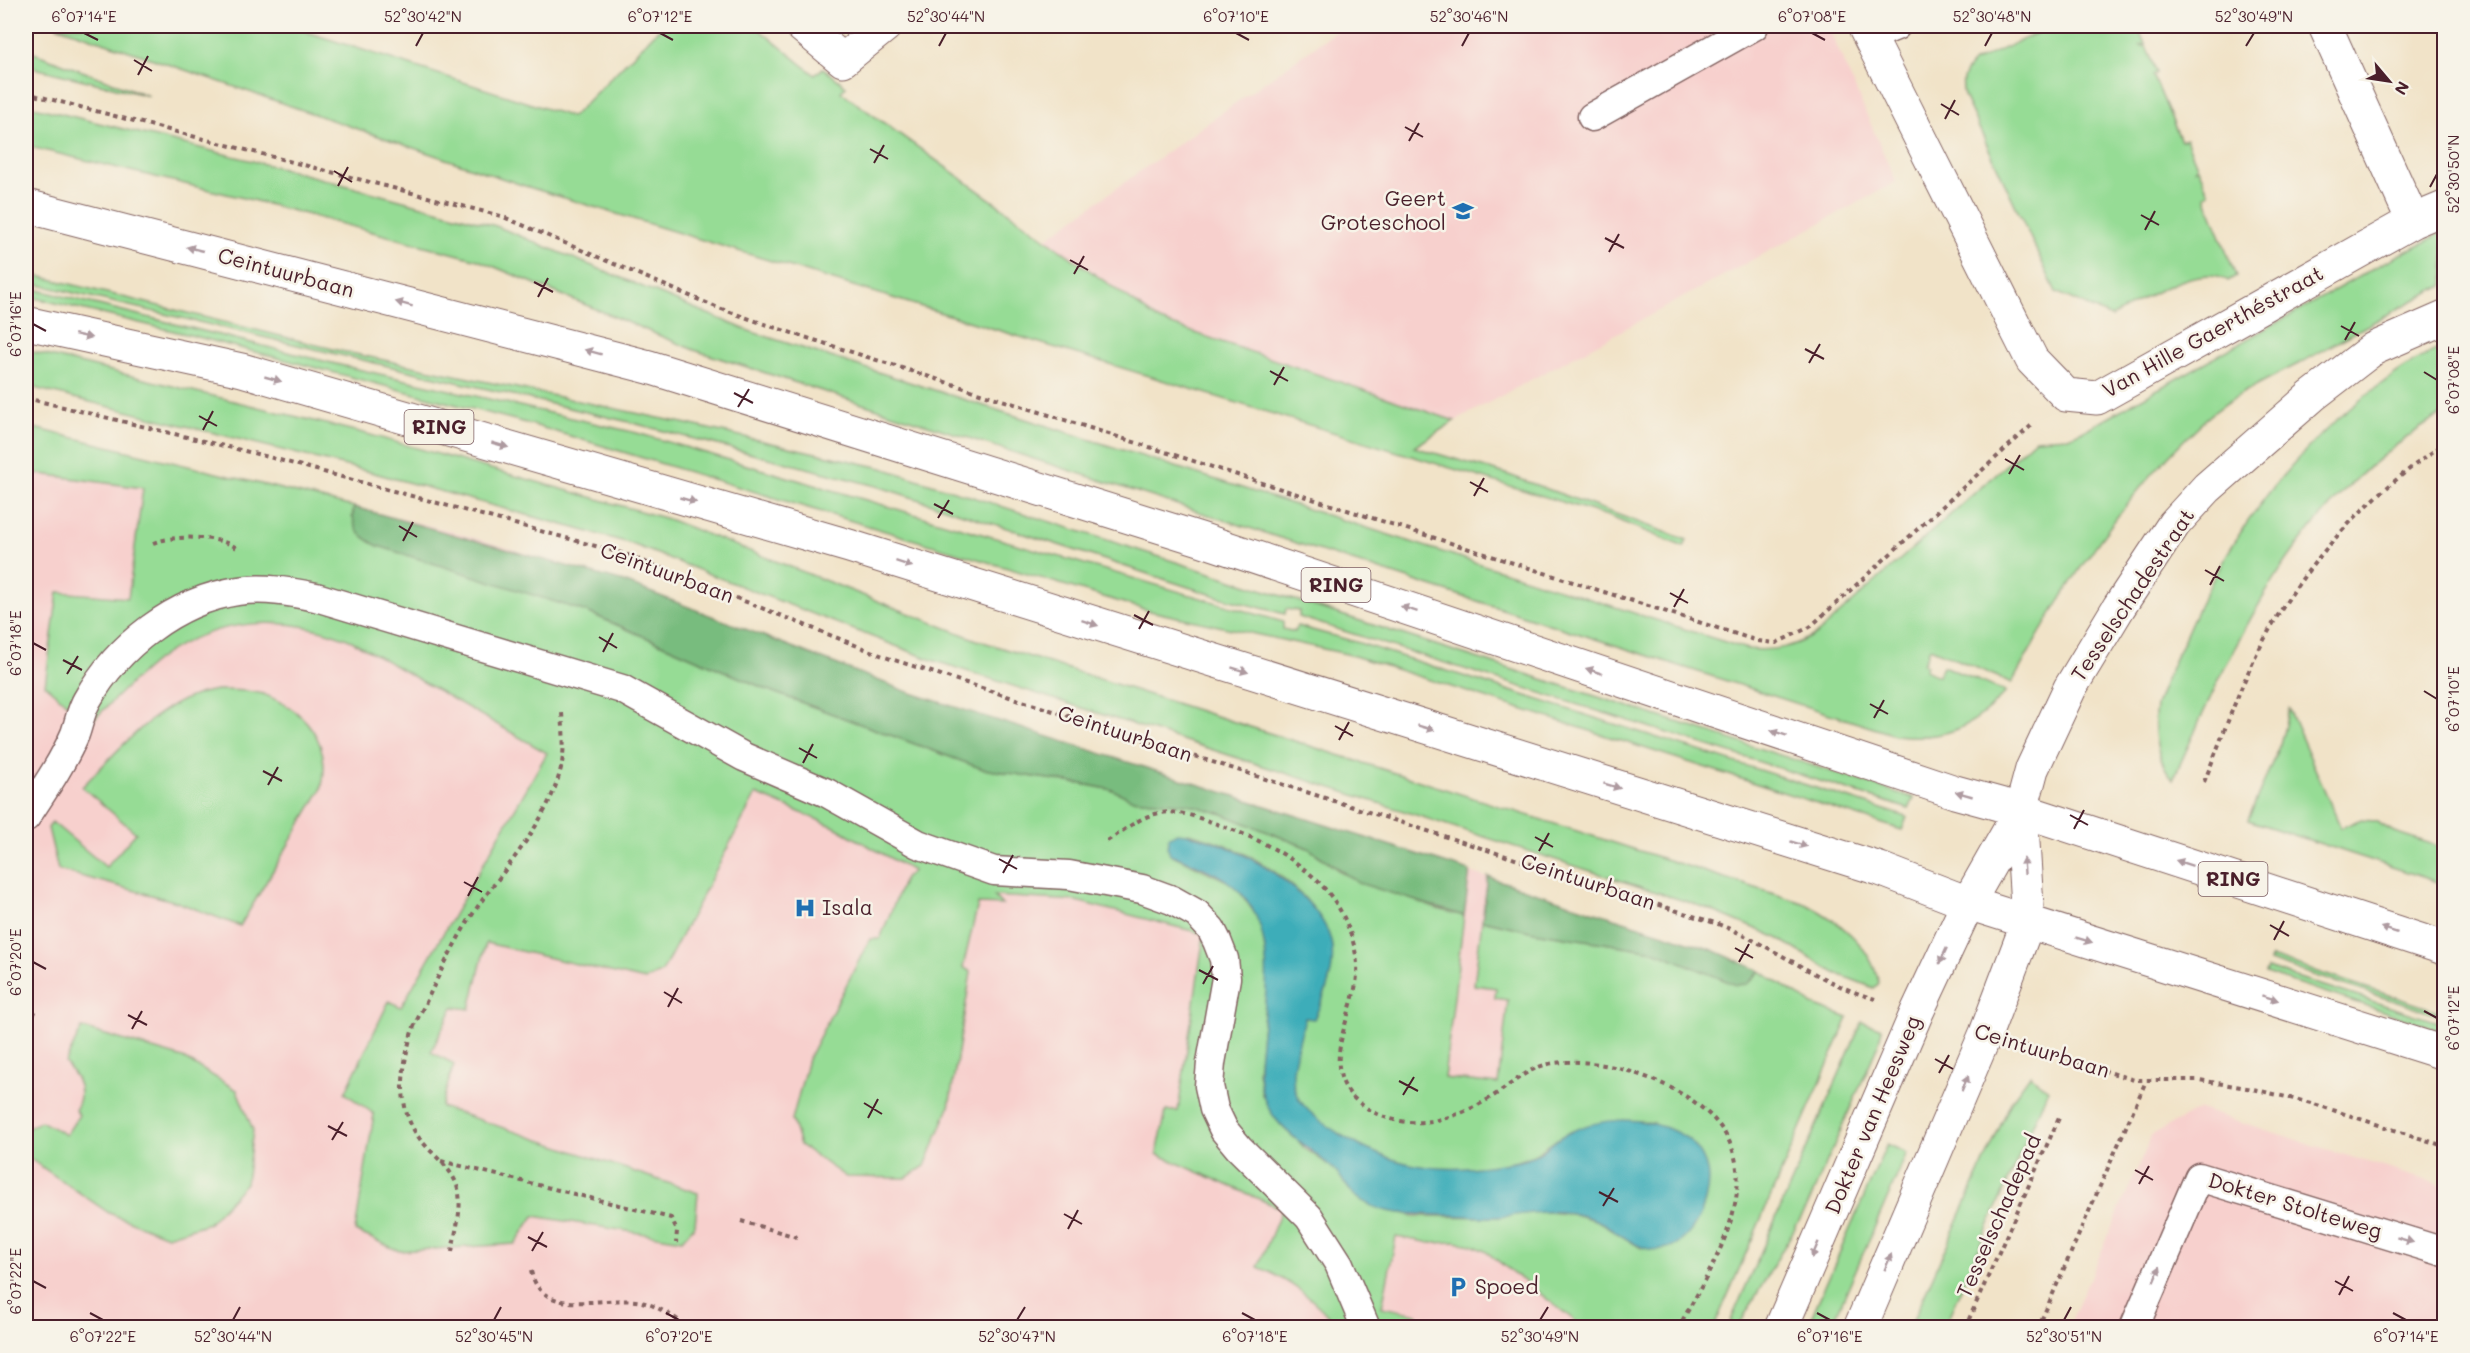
<svg xmlns="http://www.w3.org/2000/svg" width="2470" height="1353" font-family="Mali,sans-serif">
	<style>
		.built { fill: #f7d0cd }
		.green { fill: #96dc95; stroke: #707e60; stroke-width: 1.5; fill-rule: evenodd }
		.forest { fill: #78bc7e; stroke: #616e54; stroke-width: 1.5 }
		.water { fill: #3dadb9; stroke: #446672; stroke-width: 1.5 }
		.lines { fill: none; stroke-linecap: round; stroke-linejoin: round }
		.lane-casing { stroke: #846462; stroke-width: 31 }
		.street-casing { stroke: #846462; stroke-width: 35 }
		.secondary-casing { stroke: #846462; stroke-width: 35 }
		.primary-casing { stroke: #846462; stroke-width: 35 }
		.path { stroke: #846462; stroke-width: 4; stroke-dasharray: 4.5 4.5; stroke-linecap: butt }
		.lane { stroke: #fff; stroke-width: 28 }
		.street { stroke: #fff; stroke-width: 33 }
		.secondary { stroke: #fff; stroke-width: 33 }
		.primary { stroke: #fff; stroke-width: 33 }
		.oneway { fill: #ae9aa0 }
		.ticks { fill: none; stroke: #4a1f2b; stroke-width: 2 }
		.labels { text-anchor: middle; stroke-width: 5; stroke-linejoin: round; paint-order: stroke }
		.shield { fill: #f7f3e8; stroke: #7e5f64; stroke-width: 1.5 }
		.shield-label { font-size: 20px; font-weight: bold; fill: #4a1f2b }
		.poi-label { font-size: 21px; fill: #4a1f2b; stroke: #f7f3e8; text-anchor: start }
		.street-label { font-size: 21px; fill: #4a1f2b; stroke: #f7f3e8 }
		.neatline { fill: none; stroke: #4a1f2b; stroke-width: 2 }
		.ticks-label { font-size: 15px; text-anchor: middle; fill: #4a1f2b }
	</style>
	<rect width="100%" height="100%" fill="#f7f3e8"/>
	<filter id="ink" filterUnits="userSpaceOnUse"><feTurbulence type="fractalNoise" baseFrequency=".0167" numOctaves="2"/><feDisplacementMap in="SourceGraphic" scale="12" xChannelSelector="R" yChannelSelector="G"/><feConvolveMatrix kernelMatrix="1 2 1 2 8 2 1 2 1" color-interpolation-filters="sRGB"/></filter>
	<filter id="wash" filterUnits="userSpaceOnUse"><feTurbulence type="fractalNoise" baseFrequency=".008" numOctaves="4" result="noise"/><feDisplacementMap in="SourceGraphic" scale="24" xChannelSelector="R" yChannelSelector="G"/><feGaussianBlur stdDeviation="1.35" result="paint"/><feColorMatrix in="noise" values="0 0 0 0 0 0 0 0 0 0 0 0 0 0 0 0 0 1.4 0 .05"/><feComposite in="paint" operator="in"/></filter>
	<g filter="url(#wash)">
		<rect width="100%" height="100%" fill="#f1e3c8"/>
		<path class="built" d="M1343 26H1828L1896 182 1455 421 1160 321 1044 240Z
			M26 426 443 529 624 582 908 692 1713 950 1760 971 1813 1005 1848 1018 1714 1327 26 1328Z
			M2199 1109 2444 1186V1327L2068 1328 2152 1135Z"/>
		<path class="green" d="M56 26H288L572 117 662 26H755L815 75 823 68 846 86 841 92 1160 321 1455 421 1414 447 1506 474 1687 540 1684 547 1608 516 525 186Z
			M2052 26H2137L2145 44 2140 46H2146L2157 73 2153 75 2181 141 2186 139 2197 166 2194 170 2198 168 2209 193 2205 196 2236 276 2228 281C2202 259 2137 303 2111 317L2056 292 1964 96C1961 81 1962 74 1974 62Z
			M26 50 149 96 26 66Z
			M26 105 289 170 496 226 749 331 1747 649C1774 652 1795 647 1818 633L2035 439 2068 437 2085 430 2383 263 2444 232V285C2397 308 2350 335 2304 361 2271 378 2234 394 2206 419 2125 493 2063 588 2012 683L1930 648 1923 664 1927 665 1925 670 1938 676 1943 666 2006 692C1973 728 1945 741 1895 735L694 350 478 260 256 201 26 146Z
			M26 273 341 351 678 422 882 468 1914 798 1909 809 1299 617V611L1286 609 1285 614 1219 597 880 487 629 422 26 282Z
			M26 287 340 365 637 433 1283 622V629L1295 632 1297 626 1356 642 1907 817 1902 830 1351 655 1150 611 530 424 194 336 26 296Z
			M2444 347V413C2296 501 2240 630 2173 780 2156 758 2152 734 2156 706 2163 683 2174 661 2184 639 2226 542 2281 463 2364 397 2389 378 2414 358 2444 347Z
			M26 350 367 434 668 519 977 640 1806 904C1839 921 1870 944 1879 983L1874 988 1835 973 1775 937 1703 907 932 660 629 543 374 473 26 386Z
			M26 426 354 507 352 517 587 612 773 692 983 769 1087 785 1113 790 1132 799 1188 804 1220 813 1308 848 1342 873 1437 909 1464 916 1444 1078 1498 1084 1508 1000 1495 998 1496 988 1474 985 1482 920 1534 932 1654 951 1747 984 1760 971 1813 1005 1848 1018 1714 1327H1583L1485 1251 1472 1245 1455 1242 1432 1243 1396 1237 1382 1307 1417 1314V1320L1383 1327H1337C1318 1301 1288 1279 1258 1267L1282 1209 1157 1154 1166 1111H1178L1204 934 1076 901 994 896 1002 905 978 904 963 967 971 972 949 1107 925 1166 906 1178 846 1177 800 1145 792 1120 808 1059 870 939H880L904 879 913 871 835 827 756 794 662 972 645 980 486 943 470 1009 453 1007 431 1052 454 1064 441 1107 698 1193 695 1225 682 1240 534 1216 515 1244 399 1251 355 1231 374 1114 345 1093 389 1001 401 1007 547 753 352 641C287 614 216 616 157 660 133 679 112 702 90 723L45 685 58 592 128 598 143 488 26 472ZM1188 833C1244 846 1317 887 1332 947 1320 980 1289 1050 1292 1082 1296 1123 1382 1162 1419 1168 1450 1173 1488 1168 1518 1161 1535 1157 1544 1148 1557 1139 1585 1121 1623 1118 1654 1123L1641 1248 1598 1221 1577 1215 1538 1211 1499 1217 1413 1216 1378 1207 1355 1195 1333 1168 1304 1148 1262 1095 1258 1072 1268 973 1262 930 1256 915 1239 891 1229 882 1170 854Z
			M217 690C231 690 245 690 259 693 266 694 274 699 280 702 315 720 331 752 321 790L240 926 177 902 58 870 48 828 52 822 106 867 136 833 82 787C121 748 159 698 217 690Z
			M2289 709 2341 828 2359 820 2375 821 2394 832 2444 848V884L2248 820 2280 744Z
			M2271 957 2444 1013V1017L2269 961Z
			M2267 968 2444 1024V1031L2265 973Z
			M1862 1022 1882 1029 1878 1045 1807 1207 1738 1327H1728Z
			M82 1028 183 1058 237 1090 253 1130 246 1183 209 1223 167 1236 109 1213 26 1156V1129L41 1121 66 1135 79 1115 75 1110C86 1093 78 1077 65 1063Z
			M2030 1075 2048 1090 1944 1327H1910L2012 1100Z
			M1887 1144 1907 1153 1831 1327H1807Z"/>
		<path class="forest" d="M354 507 624 582 908 692 1470 871 1464 916 1359 883 1308 848 1220 813 1188 804 1131 799 1113 790 1088 785 983 769 773 692 587 612 378 546C360 537 350 528 354 507Z
			M1488 877 1713 950 1760 971 1747 984 1736 985 1654 951 1534 932 1482 920Z"/>
		<path class="water" d="M1177 833C1226 835 1327 894 1332 948 1335 974 1324 997 1314 1019L1305 1018C1289 1083 1279 1095 1341 1135 1391 1166 1437 1174 1495 1165 1508 1163 1524 1162 1536 1155 1546 1150 1554 1140 1564 1135 1600 1116 1642 1115 1678 1133 1695 1141 1707 1159 1708 1178 1708 1205 1693 1244 1663 1249 1639 1254 1620 1232 1600 1222 1589 1217 1573 1213 1560 1212 1538 1210 1518 1216 1497 1217 1478 1218 1460 1215 1441 1215 1412 1214 1378 1216 1354 1195 1346 1187 1341 1175 1332 1168 1306 1144 1272 1129 1262 1092 1256 1069 1261 1046 1263 1023 1269 974 1273 913 1227 881 1210 869 1189 862 1170 854L1167 847 1169 837Z"/>
	</g>
	<g filter="url(#ink)">
		<g class="lines">
			<defs>
				<path id="lane" d="M1869 37 1896 26
					M1592 117 1754 26
					M26 817C43 791 62 764 75 734 79 723 81 710 87 700 117 646 176 600 238 591 265 587 290 592 316 597L622 689 744 757 827 793 918 844 994 871 1069 875 1142 889 1172 900 1197 914 1211 929 1217 941 1224 959 1226 978 1211 1063 1209 1086 1214 1109 1224 1130 1239 1148 1309 1217 1339 1264 1366 1328
					M2134 1328 2199 1177 2444 1252"/>
				<path id="street" d="M802 26 843 60 885 26
					M1864 26 2032 360 2066 395 2097 398 2413 221 2444 208
					M2325 26 2413 221
					M2021 810 2032 769 2070 688 2119 607 2174 524 2207 488 2312 396 2373 349 2444 318"/>
				<path id="secondary" d="M1781 1328 1917 1012 1968 903 2021 810
					M1860 1328 1986 1033 2028 922 2021 810"/>
				<path id="primary" d="M26 206 649 367 1200 539 1955 792 2021 810 2444 948
					M26 323 242 370 849 546 1880 869 1968 903 2444 1053"/>
			</defs>
			<use href="#lane" class="lane-casing"/>
			<use href="#street" class="street-casing"/>
			<use href="#secondary" class="secondary-casing"/>
			<use href="#primary" class="primary-casing"/>
			<path class="path" d="M26 93 501 216 716 307 770 326 1758 641 1776 643 1810 627 2034 423
				M26 398 261 455 625 554 888 658 1718 924C1774 946 1817 982 1875 999
				M153 543C173 535 221 535 238 549
				M2204 782C2221 741 2235 699 2254 660 2295 572 2365 497 2444 444
				M1107 841C1124 831 1140 816 1160 813 1178 810 1197 817 1214 823 1267 841 1327 871 1348 927 1354 942 1358 959 1357 975 1354 1016 1318 1066 1356 1100 1401 1139 1459 1121 1502 1090 1519 1078 1534 1065 1555 1063 1592 1058 1633 1070 1667 1086 1788 1145 1727 1242 1678 1328
				M29 1023 37 1008
				M2026 1046 2134 1080H2199L2253 1089 2311 1103 2444 1146
				M441 1161 671 1218 677 1231 676 1243
				M741 1221 797 1237
				M452 1252C455 1231 464 1206 457 1185 451 1169 437 1158 426 1146 397 1116 400 1077 410 1039 413 1025 422 1011 428 998 445 962 462 927 486 895 515 857 553 811 562 763 565 746 563 729 562 713
				M531 1271C542 1321 604 1294 641 1302 657 1305 676 1319 691 1328
				M1965 1328 2059 1118
				M2038 1328 2146 1081"/>
			<use href="#lane" class="lane"/>
			<use href="#street" class="street"/>
			<use href="#secondary" class="secondary"/>
			<use href="#primary" class="primary"/>
		</g>
		<defs><path id="oneway-solid" d="M-6-.8H1V-3.2L6.5 0L1 3.2V.8H-6Z" transform="scale(1.5)"/></defs>
		<g class="oneway">
			<use href="#oneway-solid" transform="translate(195 249) rotate(-166)"/>
			<use href="#oneway-solid" transform="translate(404 304) rotate(-165)"/>
			<use href="#oneway-solid" transform="translate(83 336) rotate(12)"/>
			<use href="#oneway-solid" transform="translate(593 352) rotate(-165)"/>
			<use href="#oneway-solid" transform="translate(273 379) rotate(16)"/>
			<use href="#oneway-solid" transform="translate(500 445) rotate(16)"/>
			<use href="#oneway-solid" transform="translate(688 500) rotate(16)"/>
			<use href="#oneway-solid" transform="translate(904 564) rotate(18)"/>
			<use href="#oneway-solid" transform="translate(1409 609) rotate(-162)"/>
			<use href="#oneway-solid" transform="translate(1090 623) rotate(18)"/>
			<use href="#oneway-solid" transform="translate(1240 670) rotate(17)"/>
			<use href="#oneway-solid" transform="translate(1594 671) rotate(-162)"/>
			<use href="#oneway-solid" transform="translate(1426 728) rotate(17)"/>
			<use href="#oneway-solid" transform="translate(1779 733) rotate(-162)"/>
			<use href="#oneway-solid" transform="translate(1612 786) rotate(17)"/>
			<use href="#oneway-solid" transform="translate(1964 794) rotate(-164)"/>
			<use href="#oneway-solid" transform="translate(1799 844) rotate(17)"/>
			<use href="#oneway-solid" transform="translate(2184 863) rotate(-162)"/>
			<use href="#oneway-solid" transform="translate(2024 866) rotate(-94)"/>
			<use href="#oneway-solid" transform="translate(2389 930) rotate(-162)"/>
			<use href="#oneway-solid" transform="translate(2084 940) rotate(17)"/>
			<use href="#oneway-solid" transform="translate(1943 956) rotate(115)"/>
			<use href="#oneway-solid" transform="translate(2270 998) rotate(17)"/>
			<use href="#oneway-solid" transform="translate(1965 1083) rotate(-67)"/>
			<use href="#oneway-solid" transform="translate(2405 1240) rotate(17)"/>
			<use href="#oneway-solid" transform="translate(1815 1250) rotate(113)"/>
			<use href="#oneway-solid" transform="translate(1888 1262) rotate(-67)"/>
			<use href="#oneway-solid" transform="translate(2157 1274) rotate(-67)"/>
		</g>
	</g>
	<path class="ticks" d="M84 33 98 40M660 33 673 40M1236 33 1249 40M1812 33 1825 40M416 46 423 33M939 46 946 33M1462 46 1469 33M1985 46 1992 33M2246 46 2254 33M134 60 152 71M138 75 148 56M1941 104 1959 115M1945 119 1955 100M1405 127 1423 137M1409 141 1419 123M870 149 888 159M874 163 884 145M334 171 352 182M338 186 348 167M2430 187 2437 174M2141 215 2159 225M2145 230 2155 211M1605 238 1624 248M1609 252 1619 234M1070 260 1088 270M1074 274 1084 256M534 282 553 292M538 297 548 278M33 324 46 331M2341 326 2359 336M2345 340 2355 322M1805 349 1824 359M1809 363 1820 344M1270 371 1288 381M2424 372 2437 380M1274 385 1284 367M734 393 753 403M738 407 749 389M199 416 217 426M203 430 213 411M2005 459 2024 470M2009 474 2020 455M1470 482 1488 492M1474 496 1484 478M934 504 953 514M938 518 949 500M399 526 417 537M403 541 413 522M2205 570 2224 581M2210 585 2220 566M1670 593 1688 603M1674 607 1684 589M1134 615 1153 625M1139 629 1149 611M599 637 617 648M33 643 46 650M603 652 613 633M63 660 82 670M67 674 78 656M2424 691 2437 699M1870 704 1888 714M1874 718 1884 700M1335 726 1353 736M1339 740 1349 722M799 748 817 758M803 763 813 744M263 771 282 781M268 785 278 767M2070 815 2088 825M2074 829 2084 810M1535 837 1553 847M1539 851 1549 833M999 859 1017 869M1003 873 1013 855M464 882 482 892M468 896 478 877M2270 925 2289 936M2274 940 2284 921M1735 948 1753 958M33 962 46 969M1739 962 1749 944M1199 970 1218 980M1203 984 1213 966M664 992 682 1003M668 1007 678 988M2424 1011 2437 1018M128 1015 147 1025M132 1029 142 1011M1935 1059 1953 1069M1939 1073 1949 1055M1399 1081 1418 1091M1403 1095 1414 1077M864 1103 882 1114M868 1118 878 1099M328 1126 347 1136M332 1140 343 1122M2135 1170 2153 1180M2139 1184 2149 1166M1599 1192 1618 1202M1603 1206 1614 1188M1064 1214 1082 1224M1068 1229 1078 1210M528 1237 547 1247M532 1251 543 1232M33 1281 46 1288M2335 1281 2353 1291M2339 1295 2349 1276M90 1313 103 1320M666 1313 679 1320M1242 1313 1255 1320M1817 1313 1830 1320M2393 1313 2406 1320M233 1320 240 1307M494 1320 501 1307M1017 1320 1025 1307M1540 1320 1548 1307M2064 1320 2071 1307"/>
	<defs>
		<symbol id="school-bare" viewBox="-9 -9 18 18"><path d="M0-5L7-2L0 1L-7-2ZM-4 1L0 2.5L4 1V4Q0 6-4 4Z" fill="#1f6fb2" stroke="#f7f3e8" stroke-width="2.5" paint-order="stroke"/></symbol>
		<symbol id="hospital-bare" viewBox="-9 -9 18 18"><path d="M-5-5h3v3.5h4V-5h3V5h-3V1.5h-4V5h-3Z" fill="#1f6fb2" stroke="#f7f3e8" stroke-width="2.5" paint-order="stroke"/></symbol>
		<symbol id="parking-bare" viewBox="-9 -9 18 18"><path d="M-3.5-5.5H1a3.5 3.5 0 0 1 0 7H-1V5.5H-3.5ZM-1-3.4V-.6H.8a1.4 1.4 0 0 0 0-2.8Z" fill="#1f6fb2" stroke="#f7f3e8" stroke-width="2.5" paint-order="stroke"/></symbol>
	</defs>
	<g fill-rule="evenodd">
		<use href="#school-bare" x="1448" y="196" width="30" height="30"/>
		<use href="#hospital-bare" x="790" y="893" width="30" height="30"/>
		<use href="#parking-bare" x="1443" y="1272" width="30" height="30"/>
	</g>
	<g class="labels">
		<g class="shield">
			<rect x="404.5" y="410" width="69" height="34" rx="4.5"/>
			<rect x="1301.5" y="568" width="69" height="34" rx="4.5"/>
			<rect x="2198.5" y="862" width="69" height="34" rx="4.5"/>
		</g>
		<g class="shield-label">
			<text x="439" y="434">RING</text>
			<text x="1336" y="592">RING</text>
			<text x="2233" y="886">RING</text>
		</g>
		<g class="poi-label">
			<text x="1446" y="206" text-anchor="end">Geert<tspan x="1446" dy="24">Groteschool</tspan></text>
			<text x="822" y="915">Isala</text>
			<text x="1475" y="1294">Spoed</text>
		</g>
		<g class="street-label">
			<text transform="translate(286 273) rotate(15)" y="7">Ceintuurbaan</text>
			<text transform="translate(2213 332) rotate(-29)" y="7">Van Hille Gaerthéstraat</text>
			<text transform="translate(667 573) rotate(20)" y="7">Ceintuurbaan</text>
			<text transform="translate(2133 595) rotate(-56)" y="7">Tesselschadestraat</text>
			<text transform="translate(1125 734) rotate(18)" y="7">Ceintuurbaan</text>
			<text transform="translate(1588 882) rotate(18)" y="7">Ceintuurbaan</text>
			<text transform="translate(2042 1051) rotate(17)" y="7">Ceintuurbaan</text>
			<text transform="translate(1873 1115) rotate(-67)" y="7">Dokter van Heesweg</text>
			<text transform="translate(2295 1206) rotate(17)" y="7">Dokter Stolteweg</text>
			<text transform="translate(1999 1216) rotate(-66)" y="7">Tesselschadepad</text>
		</g>
	</g>
	<rect width="2470" height="1353" fill="none" stroke="#f7f3e8" stroke-width="66"/>
	<g transform="translate(2389 81) rotate(119)" stroke="#f7f3e8" stroke-width="4.5" paint-order="stroke">
	<path d="M0-4.5L10 22L0 15L-10 22Z" fill="#4a1f2b"/>
	<text y="-9" font-size="16" font-weight="bold" text-anchor="middle" fill="#4a1f2b">N</text>
	</g>
	<rect x="33" y="33" width="2404" height="1287" class="neatline"/>
	<g class="ticks-label">
		<text x="84" y="22">6°07'14"E</text>
		<text x="423" y="22">52°30'42"N</text>
		<text x="660" y="22">6°07'12"E</text>
		<text x="946" y="22">52°30'44"N</text>
		<text x="1236" y="22">6°07'10"E</text>
		<text x="1469" y="22">52°30'46"N</text>
		<text x="1812" y="22">6°07'08"E</text>
		<text x="1992" y="22">52°30'48"N</text>
		<text x="2254" y="22">52°30'49"N</text>
		<text transform="translate(2454 174) rotate(-90)" y="5">52°30'50"N</text>
		<text transform="translate(16 324) rotate(-90)" y="5">6°07'16"E</text>
		<text transform="translate(2454 380) rotate(-90)" y="5">6°07'08"E</text>
		<text transform="translate(16 643) rotate(-90)" y="5">6°07'18"E</text>
		<text transform="translate(2454 699) rotate(-90)" y="5">6°07'10"E</text>
		<text transform="translate(16 962) rotate(-90)" y="5">6°07'20"E</text>
		<text transform="translate(2454 1018) rotate(-90)" y="5">6°07'12"E</text>
		<text transform="translate(16 1281) rotate(-90)" y="5">6°07'22"E</text>
		<text x="103" y="1342">6°07'22"E</text>
		<text x="233" y="1342">52°30'44"N</text>
		<text x="494" y="1342">52°30'45"N</text>
		<text x="679" y="1342">6°07'20"E</text>
		<text x="1017" y="1342">52°30'47"N</text>
		<text x="1255" y="1342">6°07'18"E</text>
		<text x="1540" y="1342">52°30'49"N</text>
		<text x="1830" y="1342">6°07'16"E</text>
		<text x="2064" y="1342">52°30'51"N</text>
		<text x="2406" y="1342">6°07'14"E</text>
	</g>
</svg>
